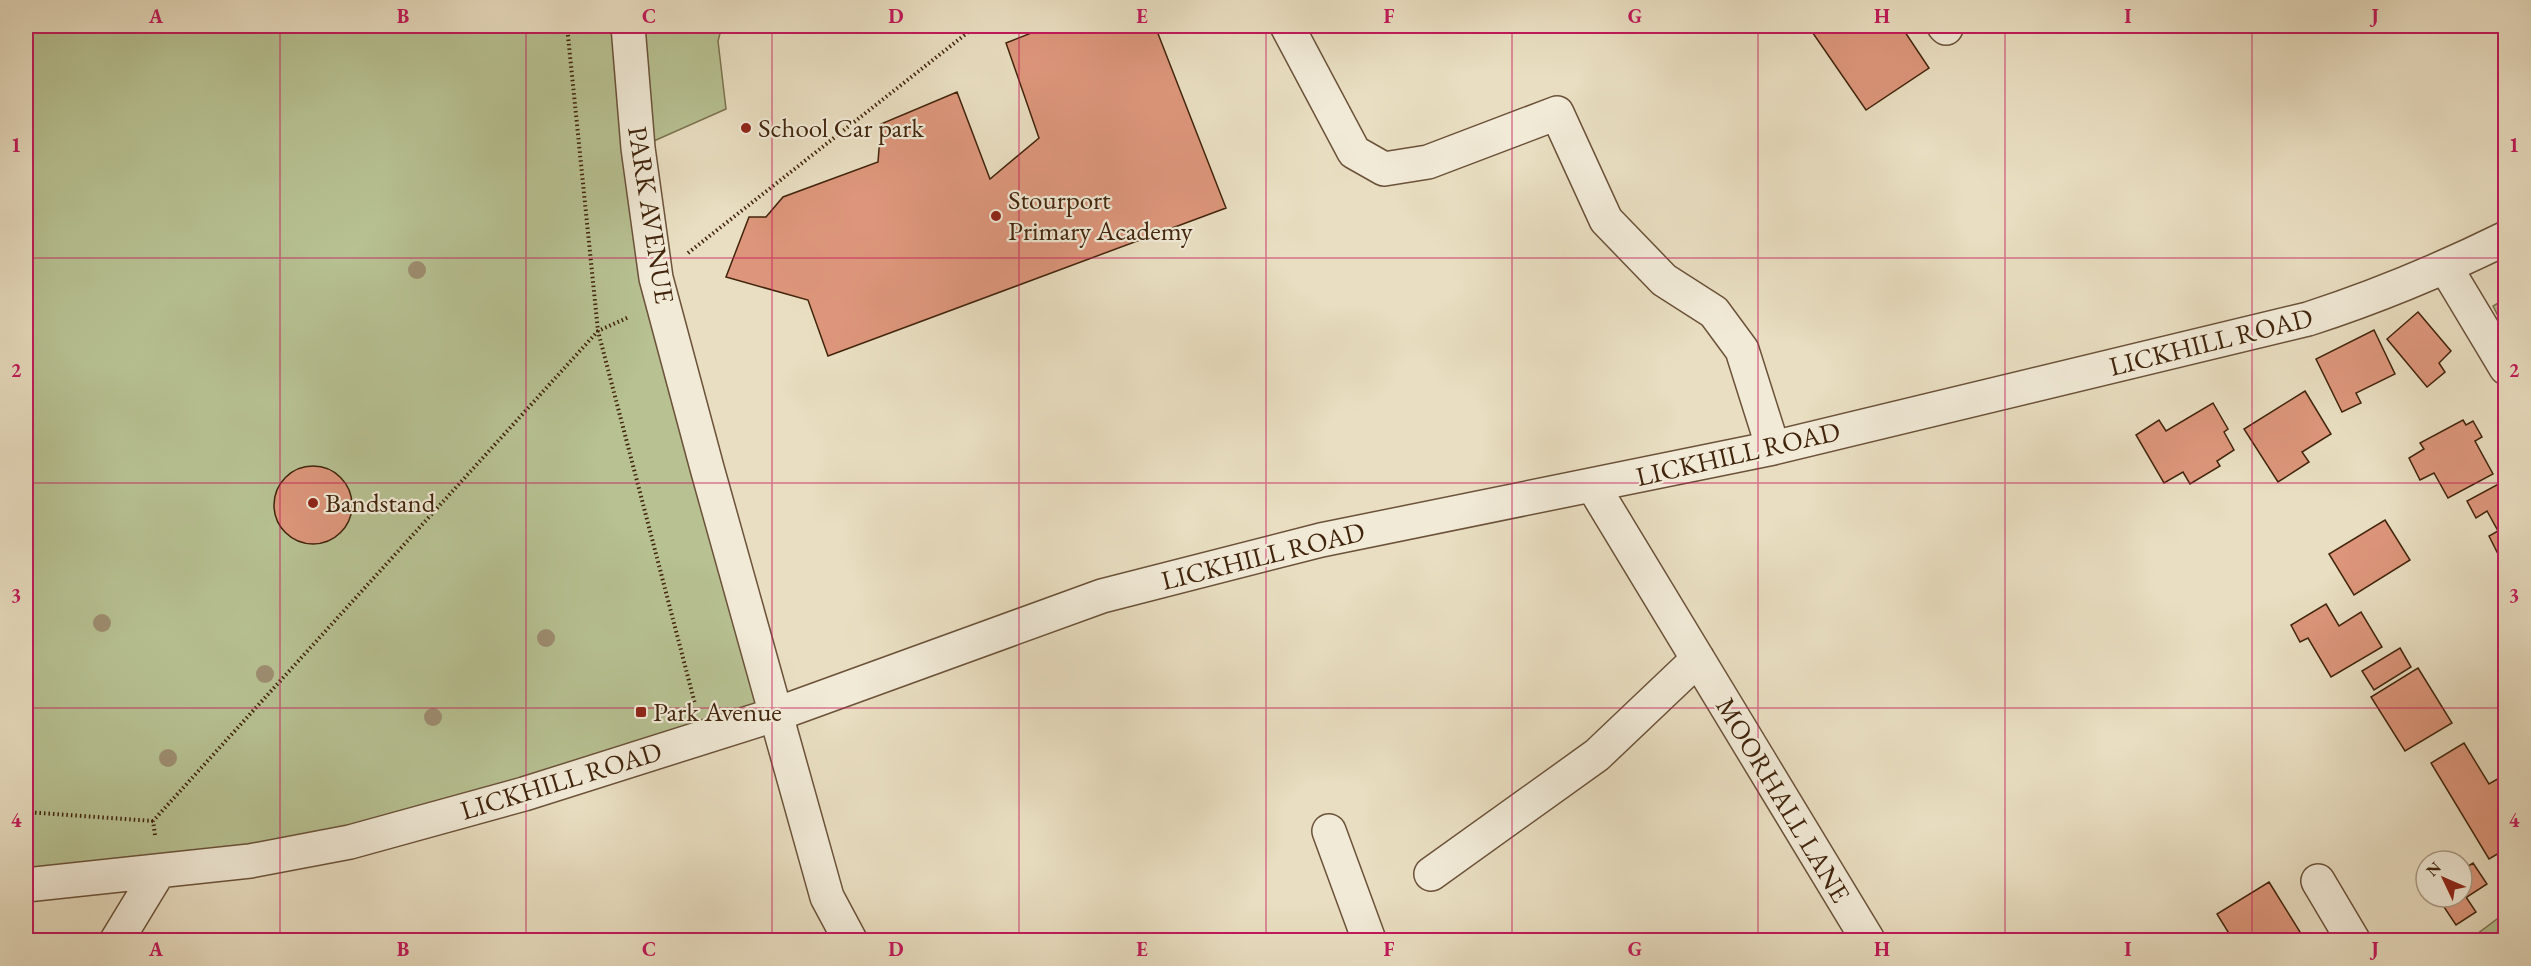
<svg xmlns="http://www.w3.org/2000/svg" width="2531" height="966" font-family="'EB Garamond',serif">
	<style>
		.green { fill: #b7c192; stroke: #7c724f; stroke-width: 1.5 }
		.building { fill: #dd967b; stroke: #41240c; stroke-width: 1.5 }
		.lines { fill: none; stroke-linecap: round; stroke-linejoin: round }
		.minor-casing { stroke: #6b5239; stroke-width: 36 }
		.path { stroke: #41240c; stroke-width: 4; stroke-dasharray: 1.5 3; stroke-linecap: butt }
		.minor { stroke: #f1ead7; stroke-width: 33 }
		.tree { fill: #9d8d70 }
		.grid { fill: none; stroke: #c2185b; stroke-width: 1.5; stroke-opacity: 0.55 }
		.poi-dot { fill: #8f2418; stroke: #f1ead7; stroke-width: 2 }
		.labels { text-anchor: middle; stroke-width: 4.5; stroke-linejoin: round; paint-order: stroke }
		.poi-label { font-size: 27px; fill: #41240c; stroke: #f1ead7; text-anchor: start }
		.street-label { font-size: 27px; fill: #41240c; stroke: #f1ead7 }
		.neatline { fill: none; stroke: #c2185b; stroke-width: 2 }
		.grid-label { font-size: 20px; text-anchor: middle; font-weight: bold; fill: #c2185b }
	</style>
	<rect width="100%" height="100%" fill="#e9dec1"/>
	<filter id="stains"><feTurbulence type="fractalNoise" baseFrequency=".00333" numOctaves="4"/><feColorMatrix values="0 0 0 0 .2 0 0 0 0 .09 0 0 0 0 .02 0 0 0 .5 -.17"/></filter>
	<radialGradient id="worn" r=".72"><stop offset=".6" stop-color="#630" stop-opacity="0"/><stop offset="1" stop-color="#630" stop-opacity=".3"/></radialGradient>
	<path class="green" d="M26 26H722L718 41 726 109 638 148 777 714 350 842 26 885Z
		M2505 299V330L2493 306Z
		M2501 916 2505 921V940H2469Z"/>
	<path class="building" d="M1049 26H1155L1226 208 828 356 808 300 726 277 749 217H766L783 197 878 162 881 124 957 92 990 179 1039 138 1006 43Z
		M1808 26H1901L1929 68 1866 110Z
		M2418 312 2451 351 2439 363 2445 372 2427 387 2387 339Z
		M2374 330 2395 374 2356 393 2361 403 2342 412 2316 359Z
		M2305 391 2331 434 2302 452 2309 462 2278 482 2244 429Z
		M2213 403 2228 429 2224 432 2234 450 2217 461 2220 466 2190 484 2183 472 2164 483 2136 435 2159 420 2166 431Z
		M2463 420 2466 425 2473 421 2482 437 2475 441 2493 474 2448 498 2434 473 2420 480 2409 458 2424 449 2420 443Z
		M274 505a39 39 0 1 1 78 0a39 39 0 1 1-78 0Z
		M2506 480V552L2499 556 2489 536 2498 531 2487 511 2476 518 2467 501Z
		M2385 520 2410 560 2354 595 2329 554Z
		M2326 604 2339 626 2361 612 2382 647 2331 677 2308 638 2300 642 2291 625Z
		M2400 648 2411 667 2374 690 2362 671Z
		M2418 668 2452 723 2405 751 2371 697Z
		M2464 743 2489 784 2506 774V849L2489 859 2431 763Z
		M2473 863 2487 884 2467 897 2462 889V870Z
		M2269 882 2305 940H2233L2217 914Z
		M2462 891 2476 912 2456 925 2442 904 2452 897H2462Z"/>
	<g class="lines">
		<defs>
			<path id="minor" d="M628 26 638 148 656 278 707 468 827 897 850 940
				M1287 26 1354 152 1384 169 1428 162 1557 113 1606 220 1664 280 1714 312 1742 350 1773 448
				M1944 26 1946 28
				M2446 268 2506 368
				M1593 486 1868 940
				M1329 831 1369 940
				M1431 874 1597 755 1698 659
				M2318 881 2353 940
				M26 885 250 861 350 842 524 794 777 714 1102 596 1321 540 1773 448 2308 319C2379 296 2439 271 2506 238
				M117 940 159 871"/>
		</defs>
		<use href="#minor" class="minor-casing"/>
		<path class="path" d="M567 26 598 331 695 704
			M688 253 976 26
			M26 812 153 821
			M155 835 153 821 598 331 629 317"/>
		<use href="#minor" class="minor"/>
	</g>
	<g class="tree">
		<circle cx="417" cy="270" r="9"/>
		<circle cx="102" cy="623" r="9"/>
		<circle cx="546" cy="638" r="9"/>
		<circle cx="265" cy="674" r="9"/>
		<circle cx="433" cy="717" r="9"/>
		<circle cx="168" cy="758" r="9"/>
	</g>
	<path class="grid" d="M280 26V940M526 26V940M772 26V940M1019 26V940M1266 26V940M1512 26V940M1758 26V940M2005 26V940M2252 26V940M26 258H2506M26 483H2506M26 708H2506"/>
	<g class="poi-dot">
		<circle cx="746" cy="128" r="6"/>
		<circle cx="996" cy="216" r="6"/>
		<circle cx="313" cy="503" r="6"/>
		<rect x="635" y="706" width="12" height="12" rx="3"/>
	</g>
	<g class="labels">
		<g class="poi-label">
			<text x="758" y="137">School Car park</text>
			<text x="1008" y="209">Stourport<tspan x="1008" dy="31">Primary Academy</tspan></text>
			<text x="325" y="512">Bandstand</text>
			<text x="653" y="721">Park Avenue</text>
		</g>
		<g class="street-label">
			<text transform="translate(651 215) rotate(81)" y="9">PARK AVENUE</text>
			<text transform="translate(2211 342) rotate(-14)" y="9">LICKHILL ROAD</text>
			<text transform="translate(1738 454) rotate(-13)" y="9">LICKHILL ROAD</text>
			<text transform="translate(1263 556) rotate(-14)" y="9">LICKHILL ROAD</text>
			<text transform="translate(561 781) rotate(-17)" y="9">LICKHILL ROAD</text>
			<text transform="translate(1783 800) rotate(59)" y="9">MOORHALL LANE</text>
		</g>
	</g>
	<rect width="2531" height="966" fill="none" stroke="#e9dec1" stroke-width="66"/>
	<g transform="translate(2444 879) rotate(314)"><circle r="28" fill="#f1ead7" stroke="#ab9b86" stroke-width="1.5"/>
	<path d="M0-4.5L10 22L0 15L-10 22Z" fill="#8f2418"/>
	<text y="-9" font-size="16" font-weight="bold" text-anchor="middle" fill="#41240c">N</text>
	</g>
	<rect x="33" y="33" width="2465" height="900" class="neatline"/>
	<g class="grid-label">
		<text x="156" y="23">A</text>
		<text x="403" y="23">B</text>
		<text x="649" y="23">C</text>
		<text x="896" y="23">D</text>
		<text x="1142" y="23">E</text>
		<text x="1389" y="23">F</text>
		<text x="1635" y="23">G</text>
		<text x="1882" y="23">H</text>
		<text x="2128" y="23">I</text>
		<text x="2375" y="23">J</text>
		<text x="16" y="152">1</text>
		<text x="2514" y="152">1</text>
		<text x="16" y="377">2</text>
		<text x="2514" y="377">2</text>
		<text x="16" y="602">3</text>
		<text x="2514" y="602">3</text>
		<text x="16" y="827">4</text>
		<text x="2514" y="827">4</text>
		<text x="156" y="956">A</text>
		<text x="403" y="956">B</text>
		<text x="649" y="956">C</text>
		<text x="896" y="956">D</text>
		<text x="1142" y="956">E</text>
		<text x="1389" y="956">F</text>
		<text x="1635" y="956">G</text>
		<text x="1882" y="956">H</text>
		<text x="2128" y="956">I</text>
		<text x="2375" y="956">J</text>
	</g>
	<rect width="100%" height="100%" filter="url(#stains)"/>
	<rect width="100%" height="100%" fill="url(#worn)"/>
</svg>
